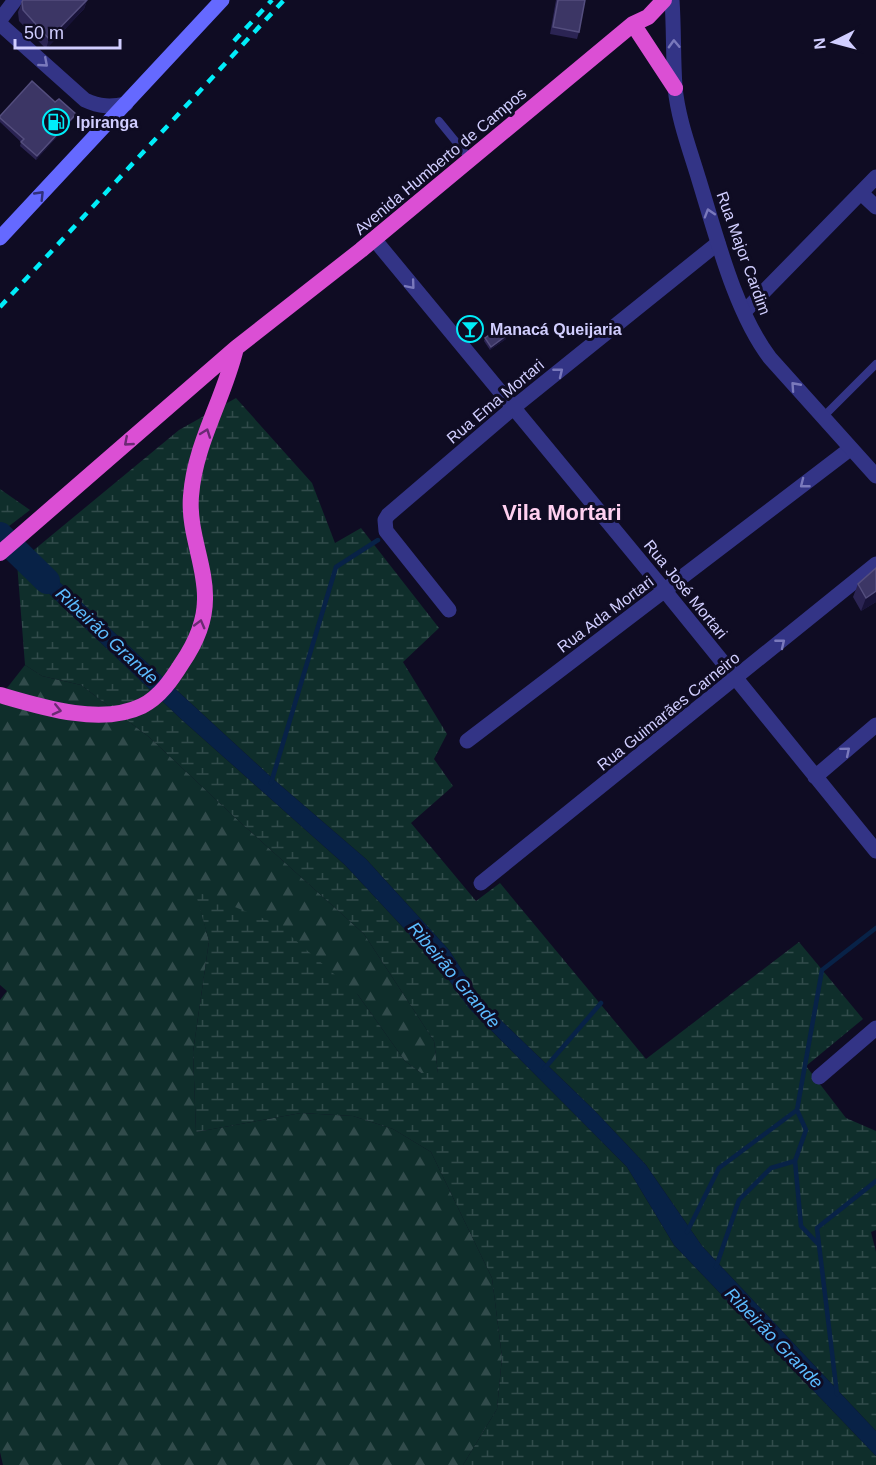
<svg xmlns="http://www.w3.org/2000/svg" width="876" height="1465" font-family="Helvetica,sans-serif">
	<style>
		.forest { fill: url(#forest-firs) }
		.wetland { fill: url(#wetland-marsh) }
		.water { fill: #082247 }
		.lines { fill: none; stroke-linecap: round; stroke-linejoin: round }
		.stream { stroke: #082247; stroke-width: 4.5 }
		.river { stroke: #082247; stroke-width: 26 }
		.service { stroke: #333486; stroke-width: 8 }
		.minor { stroke: #333486; stroke-width: 15 }
		.tertiary { stroke: #333486; stroke-width: 15 }
		.secondary { stroke: #6569ff; stroke-width: 15 }
		.trunk { stroke: #db4fd4; stroke-width: 16 }
		.rail { stroke: #00edf9; stroke-width: 4.5; stroke-dasharray: 9 8; stroke-linecap: butt }
		.wall { fill: #2b2453 }
		.shaded-wall { fill: #181338 }
		.building { fill: #3c3665; stroke: #544e7e; stroke-width: 1.5 }
		.oneway { stroke: #7a79bc }
		.oneway2 { stroke: #31317b }
		.oneway3 { stroke: #6b2a73 }
		.labels { text-anchor: middle; stroke-width: 6; stroke-linejoin: round; paint-order: stroke }
		.poi-label { font-size: 16px; font-weight: bold; fill: #d1ceff; stroke: #0f0c23; text-anchor: start }
		.street-label { font-size: 16px; fill: #d1ceff; stroke: #0f0c23 }
		.water-label { font-size: 18px; font-style: italic; fill: #5cbcff; stroke: #0f0c23 }
		.district-label { font-size: 22px; font-weight: bold; fill: #ffd0f0; stroke: #0f0c23 }
	</style>
	<defs>
		<pattern id="forest-firs" width="22" height="20" patternUnits="userSpaceOnUse" patternTransform="scale(1.5)"><rect width="22" height="20" fill="#0f2e2b"/><path d="M5 1l3.5 6h-7zM16 11l3.5 6h-7z" fill="#314b4b"/></pattern>
		<pattern id="wetland-marsh" width="20" height="14" patternUnits="userSpaceOnUse" patternTransform="scale(1.5)"><rect width="20" height="14" fill="#0f2e2b"/><path d="M1 5h8M5 5V1M11 12h8M15 12V8" fill="none" stroke="#314b4b"/></pattern>
	</defs>
	<rect width="100%" height="100%" fill="#0f0c23"/>
	<path class="forest" d="M25 665 42 676 81 685 149 737 242 824 364 934 434 1041 438 1073H421L405 1061 358 995 196 892 209 941 193 1052 196 1132 301 1113 353 1116 393 1129 431 1152 492 1278 502 1357 497 1409 463 1465H3L0 1452V1000L7 991 0 985V697Z"/>
	<path class="wetland" d="M236 398 312 483 335 543 361 528 439 628 403 662 447 734 434 759 453 786 411 823 476 901 500 883 646 1059 799 942 863 1019 806 1066 846 1118 876 1131V1230L871 1232 876 1252V1431L702 1246 646 1165 595 1111 483 1003 449 950 366 859 271 777 29 554 179 430Z
		M0 489 30 510 0 533Z
		M17 563 181 719 345 865 439 966 469 1008 627 1167 674 1245 876 1456V1465H463L497 1409 502 1357 492 1278 431 1152 393 1129 353 1116 301 1113 196 1132 193 1052 209 941 195 891 277 924 358 995 405 1061 421 1073H438L434 1041 364 934 242 824 149 737 81 685 42 676 25 665Z"/>
	<path class="water" d="M29 554 271 777 366 859 449 950 483 1003 595 1111 646 1165 702 1246 876 1431V1456L674 1245 627 1167 469 1008 439 966 345 865 181 719 17 563Z"/>
	<g class="lines">
		<path class="stream" d="M271 783 336 567 378 540
			M544 1069 601 1003
			M687 1232 719 1168 797 1110
			M819 1245 801 1226 795 1161 806 1130 797 1110 822 970 876 928
			M716 1267 739 1200 771 1168 795 1161
			M837 1394 817 1228 876 1181"/>
		<path class="river" d="M0 535 47 581"/>
		<path class="service" d="M439 121 470 159
			M823 417 876 364"/>
		<path class="minor" d="M0 20 15 0
			M0 24 85 100C100 107 111 107 126 104
			M861 193 876 207
			M374 239 665 591 876 851
			M744 312 876 177
			M449 610 386 531 385 520 388 515 513 408 718 243
			M467 741 850 449
			M815 777 876 725
			M481 883 876 564
			M819 1077 876 1028"/>
		<path class="tertiary" d="M672 0C674 29 673 58 675 87 678 119 690 150 699 180 716 235 735 312 770 358L876 476"/>
		<path class="secondary" d="M0 238 222 0"/>
		<path class="trunk" d="M633 24 675 88
			M0 553 236 348 361 250 633 24 648 17 664 0
			M0 695C41 707 101 726 142 706 160 697 172 679 182 663 195 644 205 622 205 599 206 566 188 532 191 496 195 443 224 399 236 348"/>
		<path class="rail" d="M234 41 272 0
			M0 307 284 0"/>
	</g>
	<path class="wall" d="M87 0 84 9 46 49 19 21 18 12 22 2Z
		M556 0H585L579 32 577 39 550 34Z
		M55 102 76 114 74 118 36 160 20 146 21 142 0 122V116Z
		M485 338 506 339 490 350 484 341Z
		M876 568V602L861 611 853 597 858 584Z"/>
	<path class="shaded-wall" d="M87 0 84 9 46 49 49 39Z
		M76 114 74 118 36 160 37 156Z
		M507 335 506 339 490 350 491 347Z
		M876 591V602L861 611 866 598Z"/>
	<path class="building" d="M23 0H87L49 39 23 10 22 2Z
		M558 0H585L579 32 553 27Z
		M32 81 55 102 59 99 76 114 37 156 21 142 24 139 0 118V116Z
		M501 327 507 335 491 347 485 338Z
		M876 568V591L866 598 858 584Z"/>
	<defs><path id="oneway-chevron" d="M-2-3.5L2.5 0L-2 3.5" fill="none" stroke-width="1.6" stroke-linecap="round" stroke-linejoin="round" transform="scale(1.5)"/></defs>
	<g class="oneway">
		<use href="#oneway-chevron" transform="translate(674 44) rotate(-92)"/>
		<use href="#oneway-chevron" transform="translate(44 63) rotate(41)"/>
		<use href="#oneway-chevron" transform="translate(709 213) rotate(-107)"/>
		<use href="#oneway-chevron" transform="translate(411 285) rotate(50)"/>
		<use href="#oneway-chevron" transform="translate(559 372) rotate(-39)"/>
		<use href="#oneway-chevron" transform="translate(795 386) rotate(-132)"/>
		<use href="#oneway-chevron" transform="translate(804 484) rotate(142)"/>
		<use href="#oneway-chevron" transform="translate(781 643) rotate(-39)"/>
		<use href="#oneway-chevron" transform="translate(846 751) rotate(-40)"/>
	</g>
	<use class="oneway2" href="#oneway-chevron" transform="translate(40 195) rotate(-46)"/>
	<g class="oneway3">
		<use href="#oneway-chevron" transform="translate(206 433) rotate(-70)"/>
		<use href="#oneway-chevron" transform="translate(128 442) rotate(139)"/>
		<use href="#oneway-chevron" transform="translate(200 624) rotate(-75)"/>
		<use href="#oneway-chevron" transform="translate(57 710) rotate(13)"/>
	</g>
	<defs>
		<symbol id="fuel-ring" viewBox="-11 -11 22 22"><circle r="9.5" fill="#0f0c23" stroke="#00edf9" stroke-width="1.5"/><path d="M-5.5-6h7V0h2V4h1.3V-2.5L3-4.5l.8-.8L6-3V5H2.5V1h-1V6h-7ZM-4.2-4.7v3.2H.2V-4.7Z" fill="#00edf9"/></symbol>
		<symbol id="bar-ring" viewBox="-11 -11 22 22"><circle r="9.5" fill="#0f0c23" stroke="#00edf9" stroke-width="1.5"/><path d="M-6-5H6L.8 .8V4.5H3.5V6h-7V4.5H-.8V.8Z" fill="#00edf9"/></symbol>
	</defs>
	<g fill-rule="evenodd">
		<use href="#fuel-ring" x="41" y="107" width="30" height="30"/>
		<use href="#bar-ring" x="455" y="314" width="30" height="30"/>
	</g>
	<g class="labels">
		<g class="poi-label">
			<text x="76" y="128">Ipiranga</text>
			<text x="490" y="335">Manacá Queijaria</text>
		</g>
		<g class="street-label">
			<text transform="translate(440 161) rotate(-40)" y="6">Avenida Humberto de Campos</text>
			<text transform="translate(744 253) rotate(70)" y="6">Rua Major Cardim</text>
			<text transform="translate(495 401) rotate(-40)" y="6">Rua Ema Mortari</text>
			<text transform="translate(686 589) rotate(51)" y="6">Rua José Mortari</text>
			<text transform="translate(605 614) rotate(-37)" y="6">Rua Ada Mortari</text>
			<text transform="translate(668 711) rotate(-39)" y="6">Rua Guimarães Carneiro</text>
		</g>
		<g class="water-label">
			<text transform="translate(107 636) rotate(43)" y="6">Ribeirão Grande</text>
			<text transform="translate(454 975) rotate(50)" y="6">Ribeirão Grande</text>
			<text transform="translate(774 1338) rotate(46)" y="6">Ribeirão Grande</text>
		</g>
		<g class="district-label">
			<text x="562" y="520">Vila Mortari</text>
		</g>
	</g>
	<g transform="translate(834 42) rotate(264)" stroke="#0f0c23" stroke-width="4.5" paint-order="stroke">
	<path d="M0-4.5L10 22L0 15L-10 22Z" fill="#d1ceff"/>
	<text y="-9" font-size="16" font-weight="bold" text-anchor="middle" fill="#d1ceff">N</text>
	</g>
	<path d="M15 39v9h105v-9" fill="none" stroke="#d1ceff" stroke-width="3"/>
	<text x="24" y="39" font-size="18" fill="#d1ceff" stroke="#0f0c23" stroke-width="4.5" paint-order="stroke">50 m</text>
</svg>
